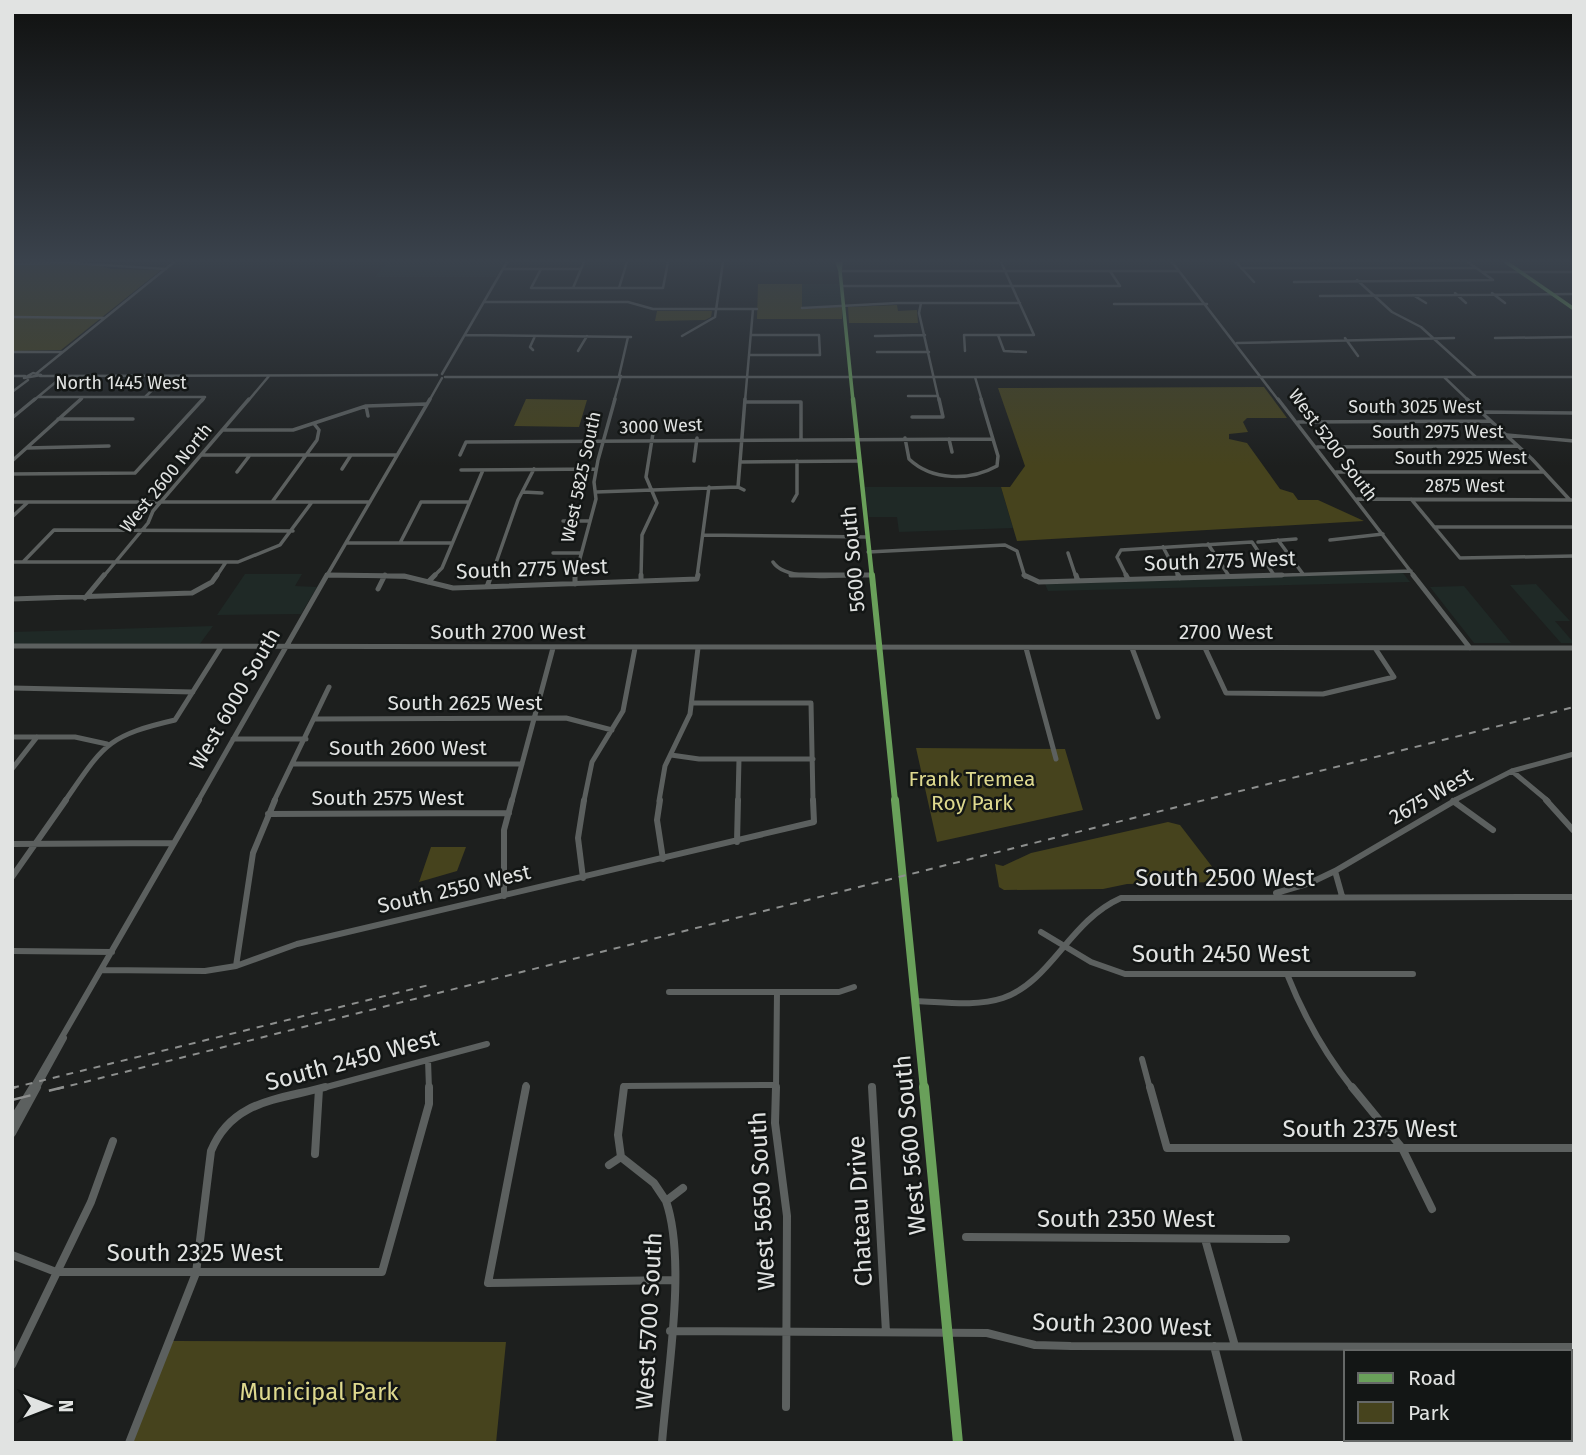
<svg xmlns="http://www.w3.org/2000/svg" width="1586" height="1455" font-family="'Fira Sans',sans-serif">
	<style>
		.built { fill: #1f2926 }
		.green { fill: #46431d }
		.lines { fill: none; stroke-linecap: round; stroke-linejoin: round }
		.minor-far4 { stroke: #5c605f; stroke-width: 2.5 }
		.minor-far3 { stroke: #5c605f; stroke-width: 3.5 }
		.minor-far2 { stroke: #5c605f; stroke-width: 5 }
		.minor-far1 { stroke: #5c605f; stroke-width: 6 }
		.minor { stroke: #5c605f; stroke-width: 8 }
		.major-far4 { stroke: #69a05a; stroke-width: 3.5 }
		.major-far3 { stroke: #69a05a; stroke-width: 4.5 }
		.major-far2 { stroke: #69a05a; stroke-width: 6 }
		.major-far1 { stroke: #69a05a; stroke-width: 8 }
		.major { stroke: #69a05a; stroke-width: 10 }
		.rail-far1 { stroke: #8d8f8e; stroke-width: 2; stroke-dasharray: 7 7; stroke-linecap: butt }
		.rail { stroke: #8d8f8e; stroke-width: 2.5; stroke-dasharray: 19 19; stroke-linecap: butt }
		.labels { text-anchor: middle; stroke-width: 5; stroke-linejoin: round; paint-order: stroke }
		.far-street-label { font-size: 18px; fill: #e1e3e2; stroke: #131615 }
		.street-label { font-size: 21px; fill: #e1e3e2; stroke: #131615 }
		.park-label { font-size: 21px; fill: #ded98e; stroke: #131615 }
		.near-street-label { font-size: 24px; fill: #e1e3e2; stroke: #131615 }
		.near-park-label { font-size: 24px; fill: #ded98e; stroke: #131615 }
	</style>
	<rect width="100%" height="100%" fill="#1d1f1e"/>
	<path class="built" d="M387 262H505L496 277H375Z
		M759 262H833L836 272H759Z
		M802 284H840L842 305 802 307Z
		M864 487H1001L1013 528 899 532 897 517H869Z
		M1403 573 1410 582 1048 591 1045 584Z
		M245 574H302L295 586 317 587 301 614 217 615Z
		M1536 584 1570 621H1555L1574 643H1561L1510 585Z
		M1464 586 1511 643H1474L1430 587Z
		M213 626 199 645H12V632Z"/>
	<path class="green" d="M95 264 111 269 161 270 61 350 12 351V265Z
		M758 284H802V309L842 307V319H757Z
		M897 305 898 311 917 310 918 323H849L848 307Z
		M657 311H712L711 317 705 320 655 321Z
		M1264 387 1287 418H1247L1243 422 1248 432 1229 434V439L1247 443 1280 489 1293 493 1298 500H1318L1364 521 1017 541 1001 487H1010L1025 466 998 388Z
		M526 399 587 400 579 427 514 426Z
		M916 748 1065 749 1083 810 937 842Z
		M1168 822 1180 825 1220 877 1219 882 1127 884 1103 889 1004 890 999 887 995 864 1003 866 1031 853Z
		M431 847H466L457 871 419 882Z
		M172 1341 506 1342 496 1443H132Z"/>
	<g class="lines">
		<path class="minor-far4" d="M1172 262 1279 401
			M1236 262 1254 282
			M1468 262 1493 280
			M12 264 70 263 166 269
			M1241 268H1476
			M503 269H581
			M541 269 531 288H663L668 262
			M840 271H1179
			M1110 271 1120 286
			M1482 272H1574
			M1357 280 1392 312 1421 327 1476 377
			M1294 282 1493 280
			M842 286H1120
			M573 288 584 262
			M619 288 627 262
			M1455 293 1466 303
			M1492 293 1505 303
			M1413 295 1426 303
			M1320 296 1574 294
			M484 302H628L653 309H757
			M921 303 919 313 939 401
			M1114 304H1207
			M802 308 898 303H1020
			M12 317 105 318
			M465 335 631 337
			M998 335 1004 351 1026 352
			M682 336 715 317 723 262
			M875 336 925 335
			M1345 338 1358 356
			M1495 338 1574 337
			M1237 343 1454 338
			M533 350 530 347 535 336
			M578 351 587 336
			M965 351 964 335H1034L1001 262
			M12 352H62
			M877 352H929
			M749 355H820L819 335H751
			M33 373 41 375 24 378Z
			M37 373 174 262
			M442 374 507 262
			M12 376H25
			M40 376 437 375
			M619 376 628 337
			M445 377H1574
			M975 377 982 401
			M1444 377 1469 401
			M12 392 28 380
			M908 396H938
			M38 397H205
			M145 397 167 376
			M33 401 63 376
			M79 401 83 397
			M202 401 205 397
			M248 401 269 376
			M429 401 442 378
			M614 401 621 376
			M745 401 753 309"/>
		<path class="minor-far3" d="M1278 399 1415 577
			M1467 399 1532 459 1569 499
			M745 402H801V438
			M366 406 368 416
			M1482 412 1574 413
			M912 417H943L939 399
			M12 418 35 399
			M58 419H133
			M1298 422 1491 421
			M222 430H293L366 406 426 404
			M1507 435 1574 441
			M905 438 909 459C932 481 970 481 997 466L998 456 981 399
			M949 439 952 452
			M1317 447 1518 446
			M27 448 109 446
			M201 455H397
			M460 455 466 442 993 439
			M12 461 81 399
			M694 461 697 438
			M740 462 859 461
			M342 469 351 455
			M461 470 596 469
			M237 472 250 455
			M1336 472H1543
			M12 474 135 473 203 399
			M744 490 738 487 745 399
			M523 492 542 493
			M596 492 738 487
			M1357 499 1574 500
			M1411 499 1460 558 1574 556
			M793 501 797 494V461
			M12 502H370
			M272 502 317 440 319 430 315 425
			M12 517 28 502
			M563 521H589
			M1434 527H1574
			M703 535 867 537
			M1278 540 1303 574
			M1330 540 1383 534
			M1258 542 1296 539
			M346 543H452
			M400 543 421 502H469
			M1208 544 1229 576
			M1163 547 1179 577
			M868 552 1005 545 1017 551 1025 577
			M553 553H580
			M1068 553 1076 577
			M12 562H238L280 545 312 502
			M23 562 54 530 293 531
			M773 562C786 583 846 575 870 575
			M327 575 406 577
			M103 577 148 523 153 511 249 399
			M216 577 226 562
			M326 577 430 399
			M433 577 442 568 483 470
			M491 577 518 500 534 469
			M575 577 596 499 594 482 598 460 615 399
			M641 577 642 535 657 503 646 477 654 427
			M697 577 709 487
			M1127 577 1117 557 1121 550 1252 542 1274 575
			M1223 577 1411 571"/>
		<path class="minor-far2" d="M327 575 404 576 453 588 697 579 698 575
			M575 575V584
			M791 575H870
			M1024 575 1039 582 1282 575
			M1076 575 1078 581
			M1126 575 1128 579
			M1178 575 1180 578
			M1413 575 1470 648
			M641 580V575
			M428 582 435 575
			M487 587 491 575
			M378 589 385 575
			M85 598 104 575
			M12 599 192 593 212 582 217 575
			M12 646 1574 648
			M1026 648 1056 759
			M1132 648 1158 717
			M1205 648 1226 693 1323 694 1394 677 1375 648
			M12 688 193 692
			M692 703H811L813 801
			M316 719 566 718 612 730
			M12 737H75L107 744
			M233 739H306
			M671 755 699 759H813
			M293 764H522
			M12 769 37 737
			M1512 771 1548 801
			M65 801C104 745 106 736 175 720L221 647
			M198 801 327 575
			M274 801 329 687
			M512 801 553 648
			M584 801 592 762 623 711 635 648
			M659 801 665 766 690 714 698 648
			M738 801 739 759
			M1453 801 1512 771 1574 754"/>
		<path class="minor-far1" d="M660 800 657 820 663 859
			M1546 800 1573 830
			M1453 801 1493 830
			M268 814 509 813
			M737 842 738 800
			M12 844 173 843
			M12 877 66 800
			M583 878 578 838 584 800
			M1276 893 1310 883 1335 871
			M504 896V830L512 800
			M1342 896 1335 871 1456 800
			M1041 932 1091 962 1125 974H1413
			M12 951 112 952
			M236 966 253 853 275 800
			M101 970 205 971 236 966 297 944 814 822 813 800
			M1287 974C1304 1017 1324 1053 1353 1089
			M669 992H839L854 987
			M916 1001C944 1002 976 1007 1003 998 1052 981 1069 921 1121 898L1574 897
			M1142 1059 1150 1089
			M428 1060 429 1089
			M32 1089 199 800
			M36 1089 64 1038
			M319 1089 487 1044
			M525 1089 526 1085
			M624 1089V1086L775 1085
			M776 1089 777 992"/>
		<path class="minor" d="M526 1087 488 1283 674 1280
			M624 1087 618 1135 621 1157 654 1183 666 1201 683 1188
			M776 1087 775 1123 787 1216 786 1407
			M872 1087 886 1332
			M1150 1087 1167 1148H1574
			M1352 1087 1402 1148 1432 1209
			M12 1121 33 1087
			M12 1133 37 1087
			M315 1154 319 1089
			M609 1165 621 1157
			M966 1237 1286 1239
			M1205 1239 1235 1346
			M12 1255 56 1272H382L429 1104V1087
			M670 1331 987 1333 1035 1345 1071 1346 1574 1347
			M1214 1346 1239 1443
			M12 1365 91 1202 113 1141
			M1519 1439 1521 1443
			M129 1443 196 1273 211 1151C232 1100 278 1100 325 1087
			M662 1443C667 1376 687 1262 666 1201"/>
		<path class="major-far4" d="M837 262 840 271 841 262
			M1506 262 1574 309
			M840 271 853 401"/>
		<path class="major-far3" d="M853 399 872 577"/>
		<path class="major-far2" d="M872 575 895 801"/>
		<path class="major-far1" d="M895 800 924 1089"/>
		<path class="major" d="M924 1087 958 1443"/>
		<path class="rail-far1" d="M12 1088 429 985
			M57 1089 1574 707"/>
		<path class="rail" d="M12 1088 16 1087
			M12 1100 64 1087"/>
	</g>
	<linearGradient id="sky" x2="0" y2="1"><stop stop-color="#101110"/><stop offset="0.56" stop-color="#3a424c"/><stop offset="1" stop-color="#3a424c" stop-opacity="0"/></linearGradient>
	<rect width="1586" height="466" fill="url(#sky)"/>
	<g class="labels">
		<g class="far-street-label">
			<text x="121" y="389">North 1445 West</text>
			<text x="1415" y="413">South 3025 West</text>
			<text transform="translate(661 426) rotate(-2)" y="6">3000 West</text>
			<text x="1438" y="438">South 2975 West</text>
			<text transform="translate(1333 445) rotate(53)" y="6">West 5200 South</text>
			<text x="1461" y="464">South 2925 West</text>
			<text transform="translate(581 477) rotate(-78)" y="6">West 5825 South</text>
			<text transform="translate(166 478) rotate(-51)" y="6">West 2600 North</text>
			<text x="1465" y="492">2875 West</text>
		</g>
		<g class="street-label">
			<text transform="translate(853 559) rotate(-95)" y="7">5600 South</text>
			<text transform="translate(1220 561) rotate(-2)" y="7">South 2775 West</text>
			<text transform="translate(532 569) rotate(-2)" y="7">South 2775 West</text>
			<text x="508" y="639">South 2700 West</text>
			<text x="1226" y="639">2700 West</text>
			<text transform="translate(235 699) rotate(-60)" y="7">West 6000 South</text>
			<text x="465" y="710">South 2625 West</text>
			<text x="408" y="755">South 2600 West</text>
			<text transform="translate(1431 796) rotate(-30)" y="7">2675 West</text>
			<text x="388" y="805">South 2575 West</text>
			<text transform="translate(454 889) rotate(-13)" y="7">South 2550 West</text>
		</g>
		<g class="park-label">
			<text x="972" y="786">Frank Tremea<tspan x="972" dy="24">Roy Park</tspan></text>
		</g>
		<g class="near-street-label">
			<text x="1225" y="886">South 2500 West</text>
			<text x="1221" y="962">South 2450 West</text>
			<text transform="translate(352 1060) rotate(-15)" y="8">South 2450 West</text>
			<text x="1370" y="1137">South 2375 West</text>
			<text transform="translate(910 1145) rotate(-95)" y="8">West 5600 South</text>
			<text transform="translate(762 1201) rotate(-93)" y="8">West 5650 South</text>
			<text transform="translate(860 1211) rotate(-93)" y="8">Chateau Drive</text>
			<text x="1126" y="1227">South 2350 West</text>
			<text x="195" y="1261">South 2325 West</text>
			<text transform="translate(649 1321) rotate(-87)" y="8">West 5700 South</text>
			<text transform="translate(1122 1325) rotate(2)" y="8">South 2300 West</text>
		</g>
		<g class="near-park-label">
			<text x="319" y="1400">Municipal Park</text>
		</g>
	</g>
	<rect width="1586" height="1455" fill="none" stroke="#e1e3e2" stroke-width="28"/>
	<rect x="1344" y="1350" width="228" height="91" fill="#131615" stroke="#656867" stroke-width="2"/>
	<rect x="1358" y="1373" width="35" height="10" fill="#69a05a" stroke="#656867" stroke-width="2"/>
	<text x="1408" y="1385" font-size="21" fill="#e1e3e2">Road</text>
	<rect x="1358" y="1402" width="35" height="21" fill="#46431d" stroke="#656867" stroke-width="2"/>
	<text x="1408" y="1420" font-size="21" fill="#e1e3e2">Park</text>
	<g transform="translate(49 1406) rotate(90)" stroke="#131615" stroke-width="5" paint-order="stroke">
	<path d="M0-5L12 26L0 18L-12 26Z" fill="#e1e3e2"/>
	<text y="-10" font-size="19" font-weight="bold" text-anchor="middle" fill="#e1e3e2">N</text>
	</g>
</svg>
